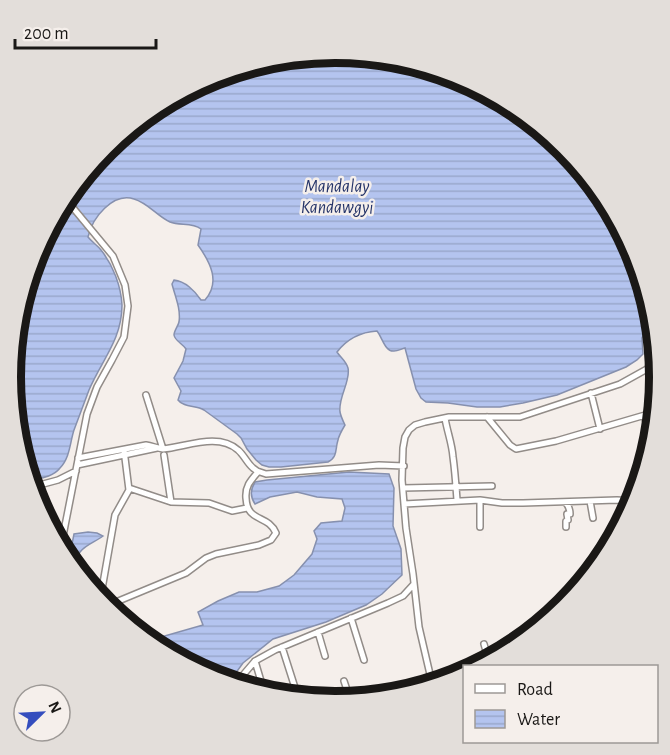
<svg xmlns="http://www.w3.org/2000/svg" width="670" height="755" font-family="'Alegreya Sans',sans-serif">
	<style>
		.water { fill: url(#water-rules); stroke: #8690ae; stroke-width: 1.5 }
		.lines { fill: none; stroke-linecap: round; stroke-linejoin: round }
		.minor-casing { stroke: #928c88; stroke-width: 8 }
		.minor { stroke: #fff; stroke-width: 5 }
		.labels { text-anchor: middle; stroke-width: 5; stroke-linejoin: round; paint-order: stroke }
		.water-label { font-size: 18px; font-style: italic; fill: #243368; stroke: #f5efeb }
		.rim { fill: none; stroke: #1a1816; stroke-width: 8 }
	</style>
	<defs>
		<pattern id="water-rules" width="6" height="5" patternUnits="userSpaceOnUse" patternTransform="scale(1.5)"><rect width="6" height="5" fill="#b4c4ef"/><path d="M0 2.5h6" fill="none" stroke="#9aa8cc"/></pattern>
	</defs>
	<rect width="100%" height="100%" fill="#f5efeb"/>
	<path class="water" d="M335 53 459 78 565 148 635 254 650 330 644 334 642 338 643 354 637 360 626 367 557 395 523 403 500 407H477L448 403 426 402 421 398 416 389 405 348C401 349 398 351 394 351 385 352 382 337 377 331 361 332 347 339 337 352 340 357 346 361 348 368 351 381 338 397 340 412 341 417 343 421 345 425 342 430 339 435 338 440 335 449 338 457 328 462L281 467H269L262 465 256 460 247 449 241 438 237 434 204 410C196 405 184 408 178 400L181 391 174 378 183 361 186 349C183 344 175 341 174 335 174 331 178 326 179 322 181 309 175 296 172 284L174 280C185 281 195 291 201 300H205C221 282 210 262 198 245L201 229C192 222 180 226 170 222 157 216 148 203 134 199 113 192 92 218 88 237 92 242 97 245 101 250 113 265 121 286 122 305 122 340 101 361 89 390 84 403 79 417 74 430 70 442 70 458 60 468 53 477 41 478 31 480L11 377 35 253 106 148 211 78Z
		M349 472 389 474 394 488 393 526 401 549 402 575 382 594 366 605 326 622 273 639 243 663 230 681 211 677 154 639 203 625 198 612 218 601 239 592H257L279 586 294 575 312 554 317 539 314 531 321 523 342 521 345 508 342 499 317 497 297 492 270 497 255 504C250 497 250 490 255 482L267 480Z
		M88 532 97 533 103 536C92 544 78 547 76 562L70 554 74 534Z"/>
	<g class="lines">
		<defs>
			<path id="minor" d="M591 393 600 429
				M146 395 163 449
				M644 416 649 431
				M487 417 510 445 516 449 556 441 652 413
				M445 418C447 431 452 443 453 457 455 471 456 486 457 500
				M124 450 129 490 115 515 102 589 104 600 111 603 116 602 186 573 206 558 216 554 259 545 271 540 276 533C268 514 247 523 246 498 245 486 251 480 258 472
				M164 455 171 502
				M78 458 146 445C152 446 157 448 163 449 186 447 218 432 238 450 244 455 247 463 253 468L257 471 266 474 379 465 404 466
				M77 465 157 448
				M32 487 58 480 76 471
				M129 488 171 502 209 503 232 511 247 508
				M403 488 492 486
				M480 500V527
				M590 501 593 518
				M565 502C569 506 570 509 570 514H567L568 520 566 521V527
				M404 504 480 500 502 503H523L617 500 635 501
				M62 541 87 414 97 387 112 360 124 337 128 306 125 285 113 256 69 203
				M351 618 364 660
				M318 632 325 656
				M484 644 488 658
				M282 647 297 694
				M255 661 263 688
				M344 681 350 699
				M237 682 255 661 275 650 388 603 403 596 414 584
				M432 683 419 627 413 574 406 528 402 480 403 448 405 437 409 430 415 425 425 422 449 417H520L620 384 647 369 656 359"/>
		</defs>
		<use href="#minor" class="minor-casing"/>
		<use href="#minor" class="minor"/>
	</g>
	<g class="labels">
		<g class="water-label">
			<text x="337" y="192">Mandalay<tspan x="337" dy="21">Kandawgyi</tspan></text>
		</g>
	</g>
	<path d="M0 0H670V755H0ZM21 377a314 314 0 1 1 628 0a314 314 0 1 1-628 0Z" fill="#e3deda" fill-rule="evenodd"/>
	<path class="rim" d="M21 377a314 314 0 1 1 628 0a314 314 0 1 1-628 0Z"/>
	<rect x="463" y="665" width="195" height="78" fill="#f5efeb" stroke="#9d9996" stroke-width="1.5"/>
	<rect x="475" y="684" width="30" height="9" fill="#ffffff" stroke="#9d9996" stroke-width="1.5"/>
	<text x="517" y="695" font-size="18" fill="#1a1816">Road</text>
	<rect x="475" y="710" width="30" height="18" fill="url(#water-rules)" stroke="#9d9996" stroke-width="1.5"/>
	<text x="517" y="725" font-size="18" fill="#1a1816">Water</text>
	<g transform="translate(42 713) rotate(66)"><circle r="28" fill="#f5efeb" stroke="#9d9996" stroke-width="1.5"/>
	<path d="M0-4.5L10 22L0 15L-10 22Z" fill="#344dbe"/>
	<text y="-9" font-size="16" font-weight="bold" text-anchor="middle" fill="#1a1816">N</text>
	</g>
	<path d="M15 39v9h141v-9" fill="none" stroke="#1a1816" stroke-width="3"/>
	<text x="24" y="39" font-size="18" fill="#1a1816" stroke="#f5efeb" stroke-width="4.5" paint-order="stroke">200 m</text>
</svg>
